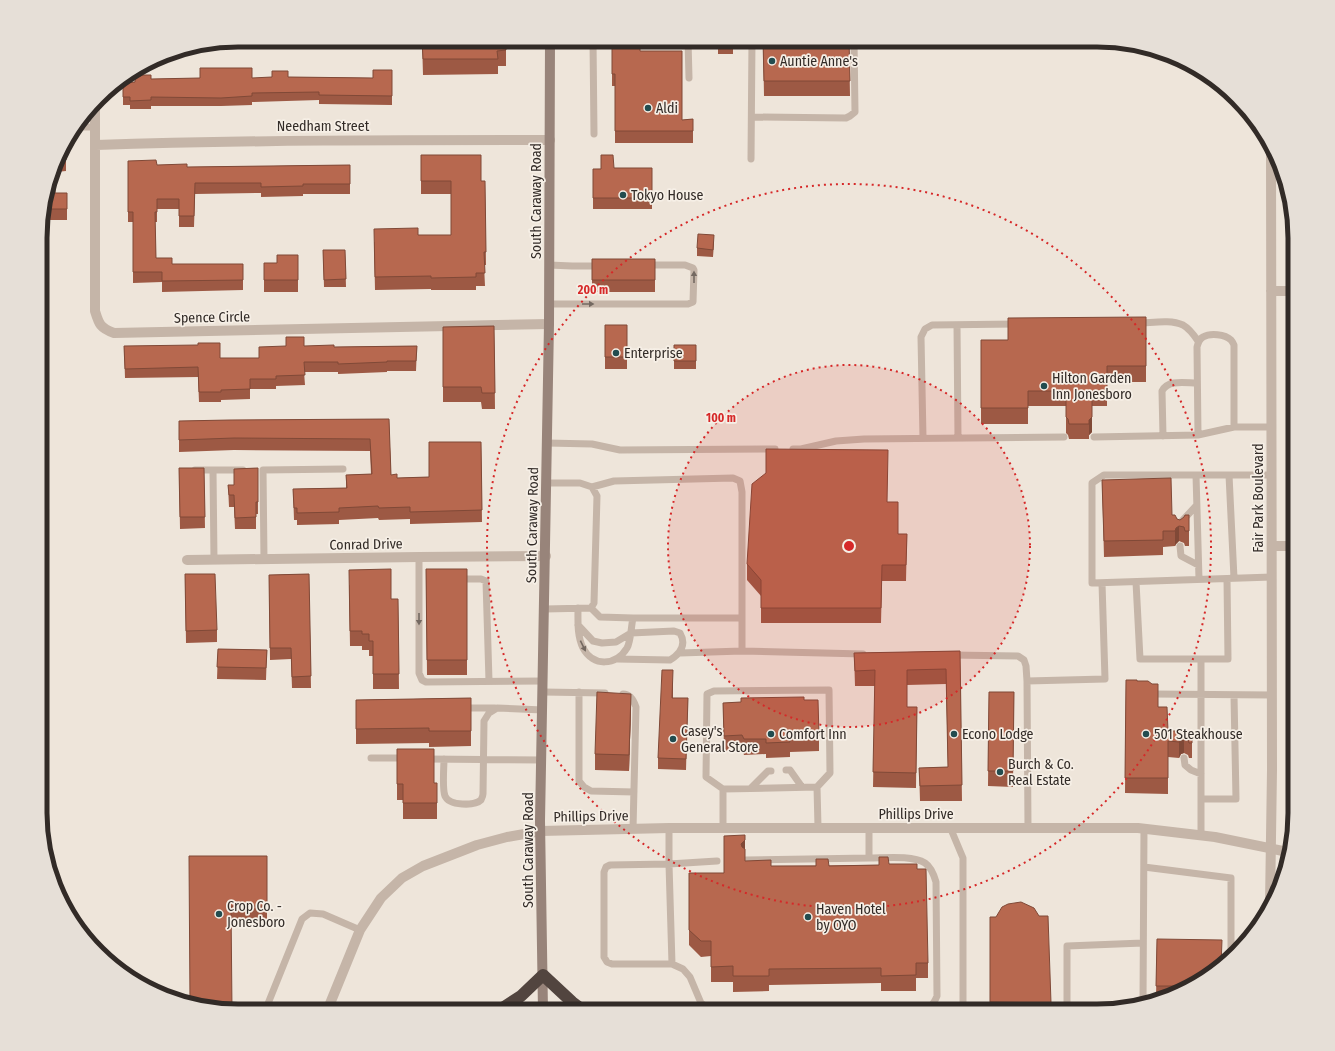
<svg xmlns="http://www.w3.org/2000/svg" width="1335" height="1051" font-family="'Fira Sans Condensed',sans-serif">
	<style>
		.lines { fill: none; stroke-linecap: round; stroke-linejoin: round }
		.service { stroke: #c5b5a8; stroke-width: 7 }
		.minor { stroke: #c5b5a8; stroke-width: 10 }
		.tertiary { stroke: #c5b5a8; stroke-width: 10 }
		.secondary { stroke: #98847a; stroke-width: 10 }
		.motorway { stroke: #52453f; stroke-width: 12 }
		.wall { fill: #9d5944 }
		.shaded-wall { fill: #804937 }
		.building { fill: #b7684f; stroke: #804937 }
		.oneway { fill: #746961 }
		.ring { fill: none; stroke: #d62828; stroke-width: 2; stroke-dasharray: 2 4 }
		.poi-dot { fill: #224c4f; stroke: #f6efe6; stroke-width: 1.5 }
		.labels { text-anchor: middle; stroke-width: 3.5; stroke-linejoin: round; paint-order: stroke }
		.poi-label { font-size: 14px; fill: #322b27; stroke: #f6efe6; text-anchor: start }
		.street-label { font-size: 14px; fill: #322b27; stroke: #f6efe6 }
		.rim { fill: none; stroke: #322b27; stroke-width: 5 }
		.centre { fill: #d62828; stroke: #f6efe6; stroke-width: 2 }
		.ring-label { font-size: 12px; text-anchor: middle; font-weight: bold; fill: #d62828; stroke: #f6efe6; stroke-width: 3.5; stroke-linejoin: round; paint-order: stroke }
	</style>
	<rect width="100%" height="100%" fill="#eee5da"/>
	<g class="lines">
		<path class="service" d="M593 40 594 134
			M688 40 689 78
			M550 45H688
			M752 117 846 118 850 116 855 112 854 40
			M77 127H96
			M751 159 752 40
			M549 265 572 266H600
			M549 304H688L693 302 694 270 693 268 685 265H646
			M1138 323C1151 323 1170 319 1183 325 1190 329 1194 335 1198 341
			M957 325 958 438
			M1198 435 1197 347C1198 343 1199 339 1203 337 1210 333 1225 334 1231 340 1232 341 1233 343 1234 345V427
			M1163 436 1162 391C1168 379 1186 383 1197 383
			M1094 437 1198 435 1234 427H1271
			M923 438 921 337 925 329 932 325 1017 324
			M547 443 592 444 620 450 775 449
			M793 449H801L836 441 864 439 1064 437
			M195 470H243
			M213 470 214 560
			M1196 475 1199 579
			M1229 475 1234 578
			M1272 475H1104L1092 483V583L1272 577
			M1182 521 1196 506
			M1180 546 1181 556 1198 565
			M419 557V673L422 680 426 682 543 681
			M264 559 263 470 343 469
			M457 579H481L486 581 489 681
			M1136 582 1140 659H1228L1227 579
			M578 608C578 621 577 636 583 648 593 667 616 666 627 648 631 641 631 627 633 618
			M591 608 600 617 633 618H742V492L740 481 733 478 614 481 592 487
			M545 609 591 608 594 603 597 496 592 487 580 483H547
			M742 618V651L863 654
			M578 625 593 641 602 643 616 642 631 633 674 631 680 633C687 645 680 654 670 660L617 659
			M680 653 742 651
			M951 655 1018 656 1024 660 1026 666 1027 681 1028 827
			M1201 659V835
			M1027 681 1105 679 1102 583
			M543 692 605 693
			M579 692V781L584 787 591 791 634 792
			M623 694C631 694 634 701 636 707L633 829
			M1152 694 1272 695
			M462 708H495
			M371 758H406
			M1184 758 1185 765 1191 770 1201 774
			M426 759 542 760
			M444 759C444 767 442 789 445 796 449 806 475 806 481 800 482 798 483 796 483 794L484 721 489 713 497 708 543 710
			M786 770H790L802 787
			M751 788 768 771H771
			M723 789 706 777 707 694 714 691 829 690 830 773 817 787
			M1201 799H1236L1234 695
			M950 827 963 858V1011
			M669 828V864L717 861
			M723 828V789L817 787 818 827
			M869 828V858C885 858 912 855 925 863 931 867 934 875 936 882L937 996C933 1006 929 1009 918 1011
			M746 860 869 858
			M1144 867 1231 878V958
			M672 964 669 864 610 865 606 867 604 872V957L607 962 612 964H672L683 969 690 977 701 1003 711 1011
			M1143 1002 1144 828
			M265 1011 302 919 310 913 323 914 360 930
			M1067 1011V946L1143 943"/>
		<path class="minor" d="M95 104V311C99 324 100 328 114 333L549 324
			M96 145C247 140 398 140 550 140
			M1271 291H1295
			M1272 546H1295
			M187 560 419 557 546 556
			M1270 904 1272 770 1271 147"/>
		<path class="tertiary" d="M327 1011 360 930 381 898 402 878 423 866 477 845 507 837 541 831 669 828H1138L1215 837 1288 852"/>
		<path class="secondary" d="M543 1011 540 821 549 324 550 40"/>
		<path class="motorway" d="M498 1011 521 996 543 975 572 1002 584 1011"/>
	</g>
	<path class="wall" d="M422 40H515V43H506V66H498V74L423 75Z
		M718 40H733V54H718Z
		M763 40H849L850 96H764Z
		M612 46 640 51 682 120 693 119V143H615V86H612Z
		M392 70V105L319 104V100L252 102V105L221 106H151V109H130V105H123V83L135 82 151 79 252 78 288 77 373 78Z
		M66 141V171L56 172Z
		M421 155 481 181H485L486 265H484L485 286H476V290H431V289L375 290 374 242 418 235H451V194H421Z
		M128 161 157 165 187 167 350 165V194H303V196L261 197V193L195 194 194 227H179V209H157V222H155L156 258 172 264H243V290L162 292V282L133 283V222H128Z
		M652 168V209H593V169Z
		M53 178 55 193H67V220H42V212Z
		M714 243 713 257 697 256V248Z
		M323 250H345L346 287H324Z
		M298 255V292H264V263H277Z
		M592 259H655V292H592Z
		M1146 317V382H1107V406H1092V432L1089 435V439H1069L1068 435 1066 433V406H1028V424H981V340H1008Z
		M605 325H627V369H605Z
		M494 326 495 409H482L481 402H443V327Z
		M674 345H696V369H674Z
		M124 346 220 358H259L304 346 334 347 417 346 416 371H387V372L338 374V372H304L305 385 276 386V389H250V399L221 400V402H199L198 377 125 378Z
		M389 419 391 475 397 478 429 477 481 442 482 522 410 524V519L379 520 378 518 339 520V524L297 525V520H294L293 489 346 488V475L371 474 370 451 234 450 179 452V421Z
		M179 468H204L205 528 180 529Z
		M258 468V514H256V529H235L234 507H229L228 485H234V469Z
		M1102 480 1172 515 1177 519 1189 531V546H1185L1184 543 1179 541 1176 544 1175 546 1163 547V555L1104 557Z
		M887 502 898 534H907L906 581H882L881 623H761V596L747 580V564Z
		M426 569H467V675H427Z
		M185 574 217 630V642L186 643Z
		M309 574 311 688H292L291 659 270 660 269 575Z
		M349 585 391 599H398L399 689H373V656H369V650H362V646H350Z
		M218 649 267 650 266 680 217 679Z
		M960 651 962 801H920L919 768 948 767 946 684 907 685V707H917L916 788 873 787 875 686H855L854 653Z
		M1126 680 1137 681 1158 707 1168 731 1183 736 1192 743V758H1189L1188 755 1184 753 1181 754 1179 758 1168 757V794L1125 793Z
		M673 681V698H688L686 770 658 769V758Z
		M989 692H1014L1013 787 988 786Z
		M471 698V746L429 747V743L356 744V700Z
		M804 700 819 736V751L790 752V757L766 758V754L744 755 742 750 724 751 723 703Z
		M631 709 629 771 595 770V754Z
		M397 749 434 783H437V819H403V800H397Z
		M745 835V861L771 866 879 865 889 864 917 869 928 963V978H916V991H881V983L769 985V991L733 992V982H711V956L701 957 689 945V873H724Z
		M189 856H267V921H231Z
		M990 917 1051 1003V1011H990Z
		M1157 939 1217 970 1173 996 1156 999Z"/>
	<path class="shaded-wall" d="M1092 417V432L1089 435V420Z
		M1179 526V541L1176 544 1175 546V531L1176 528Z
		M631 694V709L629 771V755Z
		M1184 738V753L1181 754 1179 758V742L1181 739Z
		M745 840V855L741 844Z"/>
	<path class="building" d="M422 40H506V50L497 51 498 59H423Z
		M718 40H733V43L718 42Z
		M763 40H849L850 81H764Z
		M612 46H640V51H682V120L693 119V131H615V74H612Z
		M200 68H252V78L272 77V71H288V77L373 78V70H392V96L319 95V92L252 93V96L221 98 151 97V100L130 101V97H123V83L135 82V75H151V79L200 78Z
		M66 141V160H60Z
		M421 155H481V181H485L486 252H484L485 273H476V277L431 278V276L375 277 374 229 418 228V235H451V181H421Z
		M601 155H613L614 168H652V198H593V169H601Z
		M156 160 157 165 187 164V167L350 165V184H303V186L261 187V183H195L194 216H179V199H157V212H155L156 258H172V264H243V280L162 281V272H133V212H128V161Z
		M53 178H55V193H67V209H43Z
		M698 234 714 235 713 250 697 248Z
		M323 250H345L346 279 324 280Z
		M277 255H298V280H264V263H277Z
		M592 259H655V280H592Z
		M1146 317V366H1107V391H1092V417L1089 420V424H1069L1068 419 1066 417V391H1028V408H981V340H1008V318Z
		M605 325H627V357H605Z
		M494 326 495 393H482L481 387H443V327Z
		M286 337H304V346L334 345V347L417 346 416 361H387V362L338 364V362H304L305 375 276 376V379H250V389L221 390V392H199L198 367 125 369 124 346 198 345V343H220V358H259V347L286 346Z
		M674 345H696V361H674Z
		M389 419 391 475 397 474V478L429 477V442H481L482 510 410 512V507L379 508 378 506 339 508V512L297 513V508H294L293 489 347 488 346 475 372 474 370 439 234 438 179 440V421L230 420Z
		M766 449 888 450 887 502H898V534H907L906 565H882L881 608H761V580L747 564 752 484 766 473Z
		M179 468H204L205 517H180Z
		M258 468V502H256V517L235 518 234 495H229L228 485H234V469Z
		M1171 478 1172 515H1175L1177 519 1180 520 1184 517 1185 515H1189V531H1185L1184 527 1179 526 1176 528 1175 531H1163V540L1104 541 1102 480Z
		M391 569V599H398L399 674H373V641H369V634H362V631H350L349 570Z
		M426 569H467V660H427Z
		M185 574H215L217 630 186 631Z
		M309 574 311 676 292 677 291 648H270L269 575Z
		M218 649 267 650 266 668 217 667Z
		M960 651 962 785 920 786 919 768 948 767 946 669 907 670V707H917L916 773 873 772 875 670 855 671 854 653Z
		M1294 668H1295V721Z
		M662 670H673L672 698H688L686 759 658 758Z
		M1126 680H1137V681H1148L1152 684H1158V707H1167L1168 731H1178L1180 734 1183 736 1187 734 1188 731H1192V743H1189L1188 739 1184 738 1181 739 1179 742 1168 741V778H1125Z
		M597 692 631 694 629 755 595 754Z
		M989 692H1014L1013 771H988Z
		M804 697V700H818L819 736H789L790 742 766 743V739H744L742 735 724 736 723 703 741 702V698Z
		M471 698V731H429V728L356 729V700Z
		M397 749H434V783H437V803H403V784H397Z
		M745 835V840L741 844 742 847 745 849V861L771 860V866H816V859H828L829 866 879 865V857H888L889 864H917V869H926L928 963H916V975L881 976V968L769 969V976H733V966L711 967V941H701L689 930V873H724V836Z
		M189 856H267V906H231L232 1011H226L190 1002Z
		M1021 902 1034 908 1039 916H1048L1051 1003 990 1002V917H996L1002 907 1008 904Z
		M1157 939 1222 940 1221 966 1217 970 1189 986H1156Z"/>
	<defs><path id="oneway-solid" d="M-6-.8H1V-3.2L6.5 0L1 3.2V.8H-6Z"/></defs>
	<g class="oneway">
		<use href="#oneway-solid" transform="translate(694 277) rotate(-90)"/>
		<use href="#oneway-solid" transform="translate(588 304)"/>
		<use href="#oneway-solid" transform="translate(419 619) rotate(90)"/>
		<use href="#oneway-solid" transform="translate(583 646) rotate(64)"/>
	</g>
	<circle cx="849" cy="546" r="181" fill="#d62828" fill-opacity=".12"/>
	<g class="ring">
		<circle cx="849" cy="546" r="181"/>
		<circle cx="849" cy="546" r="362"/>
	</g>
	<g class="poi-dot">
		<circle cx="772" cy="61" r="4"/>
		<circle cx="648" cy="108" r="4"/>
		<circle cx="623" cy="195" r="4"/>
		<circle cx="616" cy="353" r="4"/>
		<circle cx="1044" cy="386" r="4"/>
		<circle cx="771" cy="734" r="4"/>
		<circle cx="954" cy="734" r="4"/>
		<circle cx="1146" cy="734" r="4"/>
		<circle cx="673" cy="739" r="4"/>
		<circle cx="1000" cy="772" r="4"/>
		<circle cx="219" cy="914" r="4"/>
		<circle cx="808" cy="917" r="4"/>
	</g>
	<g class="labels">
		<g class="poi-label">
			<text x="780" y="66">Auntie Anne's</text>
			<text x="656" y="113">Aldi</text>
			<text x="631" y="200">Tokyo House</text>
			<text x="624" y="358">Enterprise</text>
			<text x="1052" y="383">Hilton Garden<tspan x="1052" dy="16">Inn Jonesboro</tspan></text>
			<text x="681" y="736">Casey's<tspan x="681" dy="16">General Store</tspan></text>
			<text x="779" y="739">Comfort Inn</text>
			<text x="962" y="739">Econo Lodge</text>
			<text x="1154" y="739">501 Steakhouse</text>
			<text x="1008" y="769">Burch &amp; Co.<tspan x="1008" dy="16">Real Estate</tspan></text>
			<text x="227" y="911">Crop Co. -<tspan x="227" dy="16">Jonesboro</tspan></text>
			<text x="816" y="914">Haven Hotel<tspan x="816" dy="16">by OYO</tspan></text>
		</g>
		<g class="street-label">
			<text x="323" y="131">Needham Street</text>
			<text transform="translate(536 201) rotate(-90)" y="5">South Caraway Road</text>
			<text transform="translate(212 317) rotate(-1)" y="5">Spence Circle</text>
			<text transform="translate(1258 498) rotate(-90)" y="5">Fair Park Boulevard</text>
			<text transform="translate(532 525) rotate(-89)" y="5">South Caraway Road</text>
			<text transform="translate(366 544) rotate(-1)" y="5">Conrad Drive</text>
			<text x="916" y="819">Phillips Drive</text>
			<text transform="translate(591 816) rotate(-1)" y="5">Phillips Drive</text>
			<text transform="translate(528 850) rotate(-90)" y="5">South Caraway Road</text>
		</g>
	</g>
	<path d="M0 0H1335V1051H0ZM238 47H1097A191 191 0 0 1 1288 238V813A191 191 0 0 1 1097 1004H238A191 191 0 0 1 47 813V238A191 191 0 0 1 238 47Z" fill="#e6dfd7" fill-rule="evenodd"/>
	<path class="rim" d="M238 47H1097A191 191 0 0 1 1288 238V813A191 191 0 0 1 1097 1004H238A191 191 0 0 1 47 813V238A191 191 0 0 1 238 47Z"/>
	<circle cx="849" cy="546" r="6" class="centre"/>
	<g class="ring-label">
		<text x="593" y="294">200 m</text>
		<text x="721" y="422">100 m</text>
	</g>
</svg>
